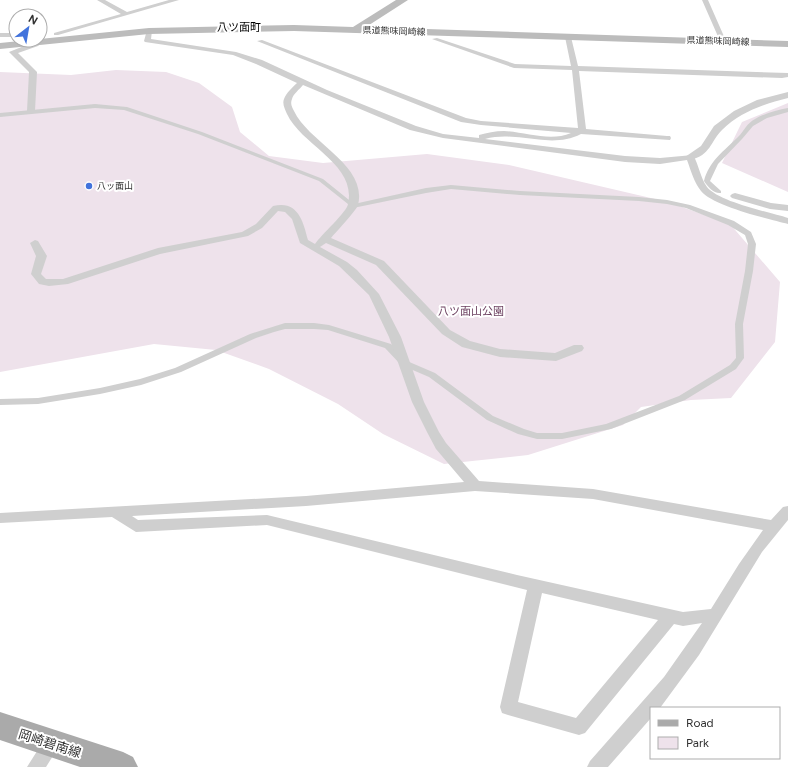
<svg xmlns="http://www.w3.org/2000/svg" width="788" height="767" font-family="Figtree,'Noto Sans JP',sans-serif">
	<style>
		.green { fill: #eee2eb }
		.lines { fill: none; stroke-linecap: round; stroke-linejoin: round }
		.pedestrian { fill: #cfcfcf; fill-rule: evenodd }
		.minor { fill: #cfcfcf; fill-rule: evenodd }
		.tertiary { fill: #cfcfcf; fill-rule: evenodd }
		.secondary { fill: #bcbcbc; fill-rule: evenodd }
		.primary { fill: #aaa; fill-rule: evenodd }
		.poi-dot { fill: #4273dc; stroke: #fff; stroke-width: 1.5 }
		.labels { text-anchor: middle; stroke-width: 4; stroke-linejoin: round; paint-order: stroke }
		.far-street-label { font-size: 9px; fill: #323232; stroke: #fff }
		.far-poi-label { font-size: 9px; fill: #323232; stroke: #fff; text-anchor: start }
		.far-quarter-label { font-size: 11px; fill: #000; stroke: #fff }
		.park-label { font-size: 11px; fill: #6c4160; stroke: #fff }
		.near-street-label { font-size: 13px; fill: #323232; stroke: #fff }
	</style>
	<rect width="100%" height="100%" fill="#fff"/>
	<path class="green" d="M116 70 166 72 199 83 232 107 240 132 269 156 323 163 427 154 509 165 668 202 730 224 780 282 775 342 731 398 691 400 641 407 623 425 528 455 444 464 383 434 338 404 269 369 216 350 154 344 0 372V72L71 75Z
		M788 103V192L722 163 742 122Z"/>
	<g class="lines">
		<path class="pedestrian" d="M95 104 127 107 202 132 323 179 354 204 426 188 451 185 520 191 639 197 667 200 690 205 734 221 751 232 756 244 753 271 743 324 744 358 736 369 685 400 611 429 562 439H537L518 434 487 420 429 377 401 365 385 348 328 330 314 329H285L274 332 256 338 181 372 141 385 100 394 38 404 0 405V399L38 398 100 388 140 379 175 368 250 334 285 323H314L329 325 391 344 407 361 435 373 493 416 524 429 537 433H562L606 424 679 396 730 365 736 358 735 324 745 271 748 244 745 235 728 225 686 208 667 204 639 201 520 195 451 189 426 193 353 208 319 181 198 134 124 110 95 108 0 117V113Z
			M788 108V112L767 118 753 126 742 139 718 164 710 181 721 191V193C714 194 708 187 704 181 709 161 724 151 738 137 744 131 747 123 755 119 765 113 777 110 788 108Z"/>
		<path class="minor" d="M97 0H105L127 12 169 0H179L58 35H54V33L121 14Z
			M702 0H708L726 41 725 42 720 41Z
			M147 30 152 31 151 39 236 52 262 60 327 90 416 126 443 134 479 138V135C487 133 495 131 504 131 526 132 550 142 571 133L481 125 461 122 257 41 262 40 466 118 481 121 578 128 572 70 514 68 432 39 437 38 515 64 571 66 565 37 568 35 571 37 578 66 788 73V77L782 78 579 71 586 129 667 136H670L671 138 670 140 581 134C550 150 518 130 485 139L625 156 660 158 693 155C699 165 700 177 707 187 719 202 769 212 788 218V224C768 219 713 206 701 191 694 182 691 171 687 160L660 164 625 162 443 138 410 130 303 85C300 89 293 94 292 99 290 104 292 107 294 111 309 143 368 165 358 205 356 211 336 232 331 238L384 261 450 330 470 341 500 349 555 353 574 345H582L584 348 582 351 556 361 500 357 462 347 442 334 376 265 326 243 320 247 347 262 357 270 379 294 401 337 424 402 439 432 446 443 479 481 593 489 771 520 783 507 788 506V520L762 552 699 655 660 708H651V718L608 767H587L590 761 664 677 702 623 683 626 674 624 585 733 579 735 508 715 502 713 500 707 527 590 267 525 136 532 112 517 0 523V513L306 496 464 482 436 449 427 432 412 402 389 337 369 295 339 266 300 243 292 219 285 212 278 211 262 228 248 236 160 254 68 284 49 286 39 284 31 274 36 256 30 243 35 240 38 241 47 256 41 274 46 279H63L158 248 242 232 256 224 273 206C298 200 303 221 308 240L315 244C321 235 347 212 348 204 357 164 302 146 287 114 285 109 282 104 284 99 286 93 293 87 297 83L256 64 233 55 145 42 144 41ZM475 491 593 499 763 530 739 564 711 609 683 612 517 575 267 515 138 520 132 516 306 506ZM542 593 658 620 576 718 518 702Z
			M0 33H16V37H0Z
			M39 40 42 42 38 46 18 53 37 72 35 111 31 113 27 111 29 72 9 52Z
			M735 193 771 203 788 205V211L770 209 732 198 730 196 732 194Z
			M52 735 58 737 61 743 46 767H27L46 737Z"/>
		<path class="tertiary" d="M788 92V98C764 104 740 112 722 130 710 142 711 155 690 160L685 157 701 146 714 126 734 111 757 100Z"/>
		<path class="secondary" d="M396 0H408L366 27 788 41V47L294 31 149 34 0 49V43L149 28 294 25 353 27Z"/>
		<path class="primary" d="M0 712 123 752 133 757 138 767H80L0 740Z"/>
	</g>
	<circle class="poi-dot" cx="89" cy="186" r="4"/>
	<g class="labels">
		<g class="far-street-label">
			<text transform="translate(394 31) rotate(2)" y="3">県道熊味岡崎線</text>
			<text transform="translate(718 41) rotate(2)" y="3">県道熊味岡崎線</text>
		</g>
		<g class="far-poi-label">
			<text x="97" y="189">八ッ面山</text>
		</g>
		<g class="far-quarter-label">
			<text x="239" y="31">八ツ面町</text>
		</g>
		<g class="park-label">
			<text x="471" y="315">八ツ面山公園</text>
		</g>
		<g class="near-street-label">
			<text transform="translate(50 743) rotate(18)" y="5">岡崎碧南線</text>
		</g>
	</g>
	<rect x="650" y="707" width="130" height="52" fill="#ffffff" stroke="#adadad"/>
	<rect x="658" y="720" width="20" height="6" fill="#aaaaaa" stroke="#adadad"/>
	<text x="686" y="727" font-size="12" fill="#323232">Road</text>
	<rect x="658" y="737" width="20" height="12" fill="#eee2eb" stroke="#adadad"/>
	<text x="686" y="747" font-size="12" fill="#323232">Park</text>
	<g transform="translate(28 28) rotate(31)"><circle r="19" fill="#ffffff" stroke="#adadad"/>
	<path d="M0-3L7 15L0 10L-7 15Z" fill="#4273dc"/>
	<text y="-6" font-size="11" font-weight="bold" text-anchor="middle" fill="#323232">N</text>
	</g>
</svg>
